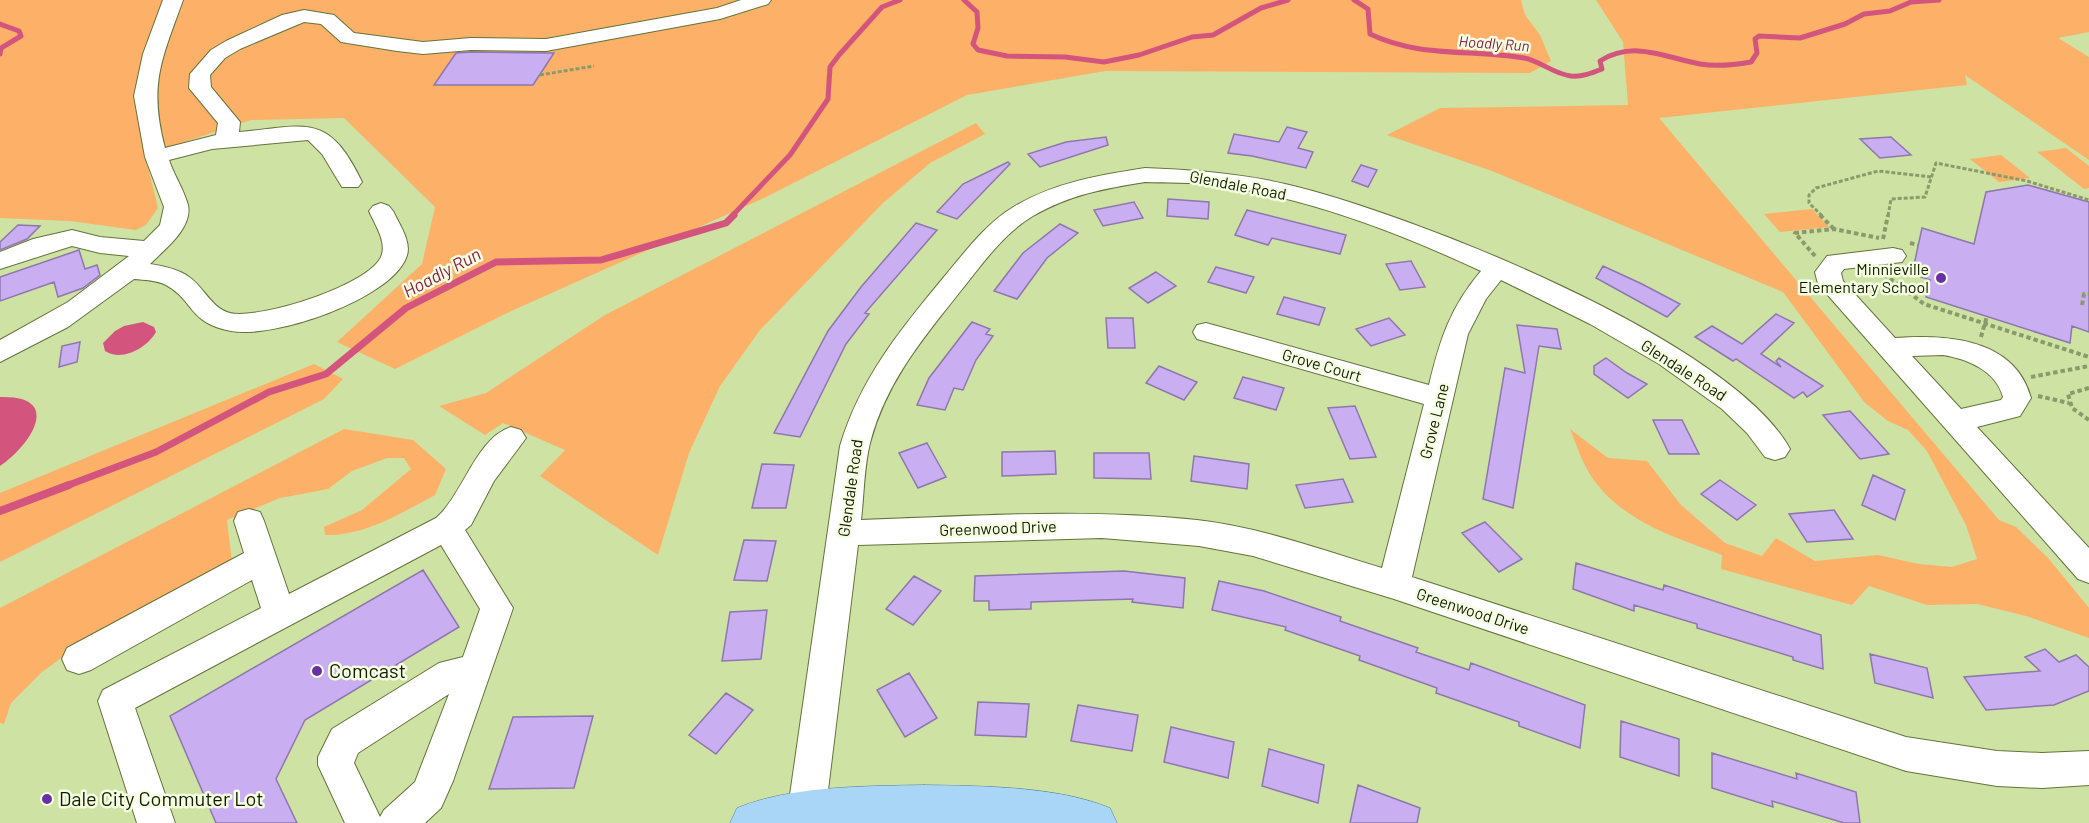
<svg xmlns="http://www.w3.org/2000/svg" width="2089" height="823" font-family="Barlow,sans-serif">
	<style>
		.green { fill: #fdb068 }
		.water { fill: #d3557e }
		.lines { fill: none; stroke-linecap: round; stroke-linejoin: round }
		.stream-far2 { stroke: #d3557e; stroke-width: 5 }
		.stream-far1 { stroke: #d3557e; stroke-width: 7 }
		.stream { stroke: #d3557e; stroke-width: 8 }
		.building { fill: #c9aef1; stroke: #8d77ad; stroke-width: 1.5 }
		.minor-casing { stroke: #63743b; stroke-width: 2 }
		.major-casing { stroke: #50819e; stroke-width: 1 }
		.path-far1 { stroke: #8b9a6a; stroke-width: 3; stroke-dasharray: 4 2; stroke-linecap: butt }
		.path { stroke: #8b9a6a; stroke-width: 4; stroke-dasharray: 4.5 3; stroke-linecap: butt }
		.minor { fill: #fff; fill-rule: evenodd }
		.major { fill: #a9d5f7; fill-rule: evenodd }
		.poi-dot { fill: #6b2fa5; stroke: #f4fee0; stroke-width: 2 }
		.labels { text-anchor: middle; stroke-width: 5; stroke-linejoin: round; paint-order: stroke }
		.far-water-label { font-size: 15px; font-style: italic; fill: #8e1948; stroke: #f4fee0 }
		.street-label { font-size: 16px; fill: #141a04; stroke: #f4fee0 }
		.poi-label { font-size: 16px; fill: #141a04; stroke: #f4fee0; text-anchor: end }
		.water-label { font-size: 18px; font-style: italic; fill: #8e1948; stroke: #f4fee0 }
		.near-poi-label { font-size: 20px; fill: #141a04; stroke: #f4fee0; text-anchor: start }
	</style>
	<rect width="100%" height="100%" fill="#cee2a4"/>
	<path class="green" d="M0 0H1521L1525 15 1540 35 1551 61 1530 73 1105 71 967 95 764 198 507 313 395 369 337 342 422 264 435 207 344 118 251 120 145 155 158 208 146 225 136 230 70 221 0 218Z
		M1596 0H2089V32L2058 38 2089 57V160L1965 75 1967 85 1659 118 1999 520 2016 527 2049 559 2089 608V638L2026 616 1977 604 1927 605 1869 586 1852 605 1721 569 1722 555C1674 537 1621 521 1591 476 1582 462 1576 444 1570 429L1608 458 1647 461 1681 505 1725 543 1762 556 1776 538 1815 561 1878 555 1919 564 1952 567 1977 559 1966 525 1927 451 1908 430 1888 421 1865 403 1783 292 1492 171 1387 135 1440 108 1628 105 1623 42Z
		M976 123 985 134 930 163 883 203 760 330 720 386 689 453 658 555 540 476 565 450 503 423 485 435 439 406 486 393 605 315Z
		M2066 148 2089 166V188L2084 189 2037 152Z
		M2001 155 2030 178 1999 182 1970 159Z
		M1812 209 1829 227 1780 232 1764 214Z
		M314 364 343 379 324 399 0 562V493Z
		M344 429 413 440 446 469 435 495C401 513 365 536 325 535L324 527 362 510 411 469 404 458H387L352 471 328 489 280 498 227 520 232 563 82 643 42 672 11 703 4 724 0 723V608Z"/>
	<path class="water" d="M143 322 154 327 156 332C147 348 122 362 105 351L103 343 115 331 124 326Z
		M0 397C64 395 31 445 0 466Z"/>
	<g class="lines">
		<path class="stream-far2" d="M964 0 977 12 978 28 973 44 978 50 1007 56 1065 57 1104 62 1139 55 1192 37 1213 35 1261 8 1288 0
			M1354 0 1368 9 1370 34C1420 58 1471 49 1524 58 1540 61 1554 74 1571 76 1582 77 1592 73 1602 69L1600 61C1633 40 1664 57 1700 64 1717 67 1734 65 1751 62L1757 53 1755 39 1759 36 1800 38 1845 24 1864 14 1890 11 1911 2 1939 0
			M0 24 19 31 21 36 1 48 0 54
			M732 216 790 155 828 99 830 67 839 55 882 7 900 0"/>
		<path class="stream-far1" d="M66 486 156 452 269 392 326 374 406 308 496 262 601 260 726 223 734 215"/>
		<path class="stream" d="M0 511 69 485"/>
	</g>
	<path class="building" d="M471 52 546 53H554L533 85H434L456 53Z
		M1287 127 1307 132 1298 148 1313 152 1306 168 1252 156 1228 153 1234 134 1279 142Z
		M1106 137 1108 145 1040 167 1028 154 1066 142Z
		M1891 137 1911 155 1880 158 1860 139Z
		M1008 162 1010 164 957 219 937 212 963 184Z
		M1361 165 1377 170 1368 187 1352 181Z
		M2028 185 2089 202V332L2072 326 2070 343 1926 297 1930 280 1912 274 1922 228 1974 244 1986 192Z
		M1168 199 1209 202 1208 219 1167 216Z
		M1134 202 1143 218 1103 226 1094 210Z
		M1247 210 1346 235 1340 254 1272 238 1268 245 1235 235Z
		M916 223 937 230 865 313 869 314 846 344 800 437 774 433 828 331 861 287Z
		M1060 224 1078 233 1047 258 1017 299 994 291 1023 253Z
		M18 225 40 226 27 239 0 250V242Z
		M79 250 85 269 97 265 100 275 83 288 58 297 54 282 0 301V277Z
		M1411 261 1425 287 1400 290 1386 264Z
		M1603 266 1642 284 1680 304 1667 317 1596 278Z
		M1216 267 1254 277 1246 293 1208 282Z
		M1156 272 1176 286 1148 303 1129 288Z
		M1284 297 1325 308 1319 325 1277 314Z
		M1776 314 1794 323 1761 354 1781 367 1776 361 1779 358 1823 386 1807 397 1803 392 1794 398 1736 359 1733 361 1695 337 1712 326 1742 344Z
		M1106 318H1133L1135 348H1108Z
		M1389 318 1405 335 1371 346 1356 329Z
		M972 322 990 329 986 334 993 336 976 360 963 390 954 388 945 410 917 405 929 378Z
		M1517 325 1557 329 1561 349 1539 346 1513 508 1483 499 1505 368 1525 373Z
		M80 342 77 362 59 367 62 346Z
		M1606 358 1627 373 1647 384 1628 398 1594 374V366Z
		M1159 366 1197 382 1184 400 1146 383Z
		M1243 377 1284 388 1276 410 1234 398Z
		M1355 406 1376 457 1350 459 1328 408Z
		M1850 411 1889 454 1860 459 1823 415Z
		M1653 420H1682L1699 454H1669Z
		M927 443 946 477 918 488 899 453Z
		M1055 451 1056 474 1002 476V452Z
		M1094 453H1149L1151 479 1094 478Z
		M1194 456 1249 464 1247 489 1191 481Z
		M762 464 794 465 786 508H752Z
		M1873 475 1905 490 1895 520 1862 505Z
		M1343 479 1353 502 1305 508 1296 485Z
		M1720 480 1756 505 1737 520 1701 494Z
		M1834 510 1853 539 1807 542 1789 514Z
		M1485 522 1522 559 1499 572 1462 533Z
		M744 540 776 541 767 581 734 580Z
		M1576 563 1663 590 1664 585 1821 635 1823 669 1793 660V657L1697 628V624L1634 605V611L1573 589Z
		M423 570 459 627 305 720 276 779 297 823H216L170 716Z
		M1124 571 1185 578 1183 608 1132 602 1133 599 1031 602V609L989 610V601H974L975 576Z
		M914 576 941 591 913 625 886 609Z
		M1219 581 1264 591 1341 617 1340 621 1418 648 1416 652 1469 670 1471 663 1585 705 1580 748 1519 726V722L1436 693 1437 688 1359 660 1360 656 1285 630 1286 627 1212 610Z
		M767 610 761 659 722 661 730 612Z
		M2045 649 2059 662 2076 655 2089 667V691L2054 705 1986 710 1964 677 2040 671 2025 657Z
		M1870 654 1927 668 1933 698 1875 683Z
		M909 673 937 718 905 737 877 690Z
		M726 693 753 710 716 754 689 735Z
		M978 702 1029 704 1026 737 975 735Z
		M1078 705 1138 715 1132 751 1071 741Z
		M593 716 574 788 489 789 513 717Z
		M1621 721 1679 739V776L1620 757Z
		M1171 727 1234 742 1228 778 1164 762Z
		M1269 749 1324 765 1318 803 1262 786Z
		M1712 753 1797 779 1796 773 1856 792 1860 823H1844L1772 801 1773 807 1712 788Z
		M1358 785 1420 808 1417 823H1350Z"/>
	<g class="lines">
		<defs>
			<path id="minor" d="M163 0H183C162 59 148 84 165 148L216 135 218 123 189 88 190 74 211 50 226 41 282 15 304 10 334 15 354 33 423 42 471 38 546 39 717 8 741 0H771L768 4 720 19 546 51 471 50 423 54 397 51 341 42 321 24 304 22 240 49 225 58 210 75 211 87 240 122 239 132C306 126 328 111 362 182L358 187H342L322 154 308 140 212 149 169 160C174 175 184 190 188 205 193 228 164 250 150 264 163 266 179 269 189 277 204 287 211 308 230 313 259 320 375 284 382 254 386 240 374 223 369 211L373 206 381 203 389 206 393 211C399 224 413 243 406 258 389 300 273 339 231 331 188 323 194 300 166 285 156 280 145 280 134 279L68 327 0 362V340L68 302 129 256 100 253 72 246 0 269V252L33 239 72 230 100 237 144 241 160 225 164 207 145 157 134 96 143 54Z
				M1145 168C1193 170 1239 173 1285 184 1407 212 1730 339 1790 449L1785 457 1775 460 1765 457 1747 433 1722 409 1659 364 1590 324 1501 280 1486 299 1468 334 1412 577 1906 737 1997 751 2042 753 2089 751V785L2042 788 1997 786 1906 771 1394 599 1253 556 1199 546 1102 538 858 545 824 823H786L840 446C860 379 900 330 944 277 965 252 986 223 1015 206 1056 182 1100 175 1145 168ZM1145 182C1168 183 1192 182 1214 185 1306 197 1397 232 1481 271 1450 308 1440 339 1429 385L1206 323 1197 325 1193 332 1197 339 1424 404 1382 568C1322 550 1260 527 1197 520 1085 508 973 516 861 520 864 495 864 467 870 443 886 381 925 336 963 288 983 263 1004 233 1033 216 1071 194 1103 189 1145 182Z
				M1893 248 1902 250 1906 256 1902 262 1844 269 1841 273 1843 281 1895 338C1946 334 2015 338 2031 398L2020 416 1977 427 2089 548V583L2078 579 1818 284 1815 272 1827 256ZM1943 355C1968 359 1996 371 2003 397L2001 400 1961 409 1912 356Z
				M511 427 521 430 526 438 494 481 471 525 465 530 513 608 453 781 441 808 425 823H345L318 765V757L332 729 439 663 463 657 480 609 441 545 135 708 175 823H137L98 701 103 690 261 608 252 580 91 670 79 674 67 670 62 659 67 648 244 553 234 521 238 512 249 509 260 512 264 521 289 594 436 518C463 495 476 438 511 427ZM449 694 415 782 384 810 380 817 354 763 358 753Z"/>
			<path id="major" d="M924 785C981 786 1057 786 1110 808L1117 823H730L737 808C790 786 866 786 924 785Z"/>
		</defs>
		<use href="#minor" class="minor-casing"/>
		<use href="#major" class="major-casing"/>
		<path class="path-far1" d="M540 75 594 66
			M1822 216 1809 203V195L1816 188 1878 171 1932 177
			M1888 216 1891 199 1925 197 1936 163 2027 181 2089 200"/>
		<path class="path" d="M1820 215 1834 229
			M1883 239 1888 215
			M1910 243 1918 245
			M1815 256 1795 233 1834 229 1879 238
			M1884 274 1924 304 2089 357
			M2082 305 2084 294H2089
			M1981 337 1987 316
			M2031 377 2089 366
			M2089 388 2068 394 2072 408 2089 420
			M2038 396 2069 403"/>
		<use href="#minor" class="minor"/>
		<use href="#major" class="major"/>
	</g>
	<g class="poi-dot">
		<circle cx="1941" cy="278" r="6"/>
		<circle cx="317" cy="671" r="6"/>
		<circle cx="47" cy="799" r="6"/>
	</g>
	<g class="labels">
		<g class="far-water-label">
			<text transform="translate(1494 44) rotate(4)" y="5">Hoadly Run</text>
		</g>
		<g class="street-label">
			<text transform="translate(1238 185) rotate(11)" y="6">Glendale Road</text>
			<text transform="translate(1322 365) rotate(16)" y="6">Grove Court</text>
			<text transform="translate(1684 370) rotate(33)" y="6">Glendale Road</text>
			<text transform="translate(1434 421) rotate(-76)" y="6">Grove Lane</text>
			<text transform="translate(850 488) rotate(-82)" y="6">Glendale Road</text>
			<text transform="translate(998 528) rotate(-2)" y="6">Greenwood Drive</text>
			<text transform="translate(1473 611) rotate(18)" y="6">Greenwood Drive</text>
		</g>
		<g class="poi-label">
			<text x="1929" y="275">Minnieville<tspan x="1929" dy="18">Elementary School</tspan></text>
		</g>
		<g class="water-label">
			<text transform="translate(442 273) rotate(-28)" y="6">Hoadly Run</text>
		</g>
		<g class="near-poi-label">
			<text x="329" y="678">Comcast</text>
			<text x="59" y="806">Dale City Commuter Lot</text>
		</g>
	</g>
</svg>
